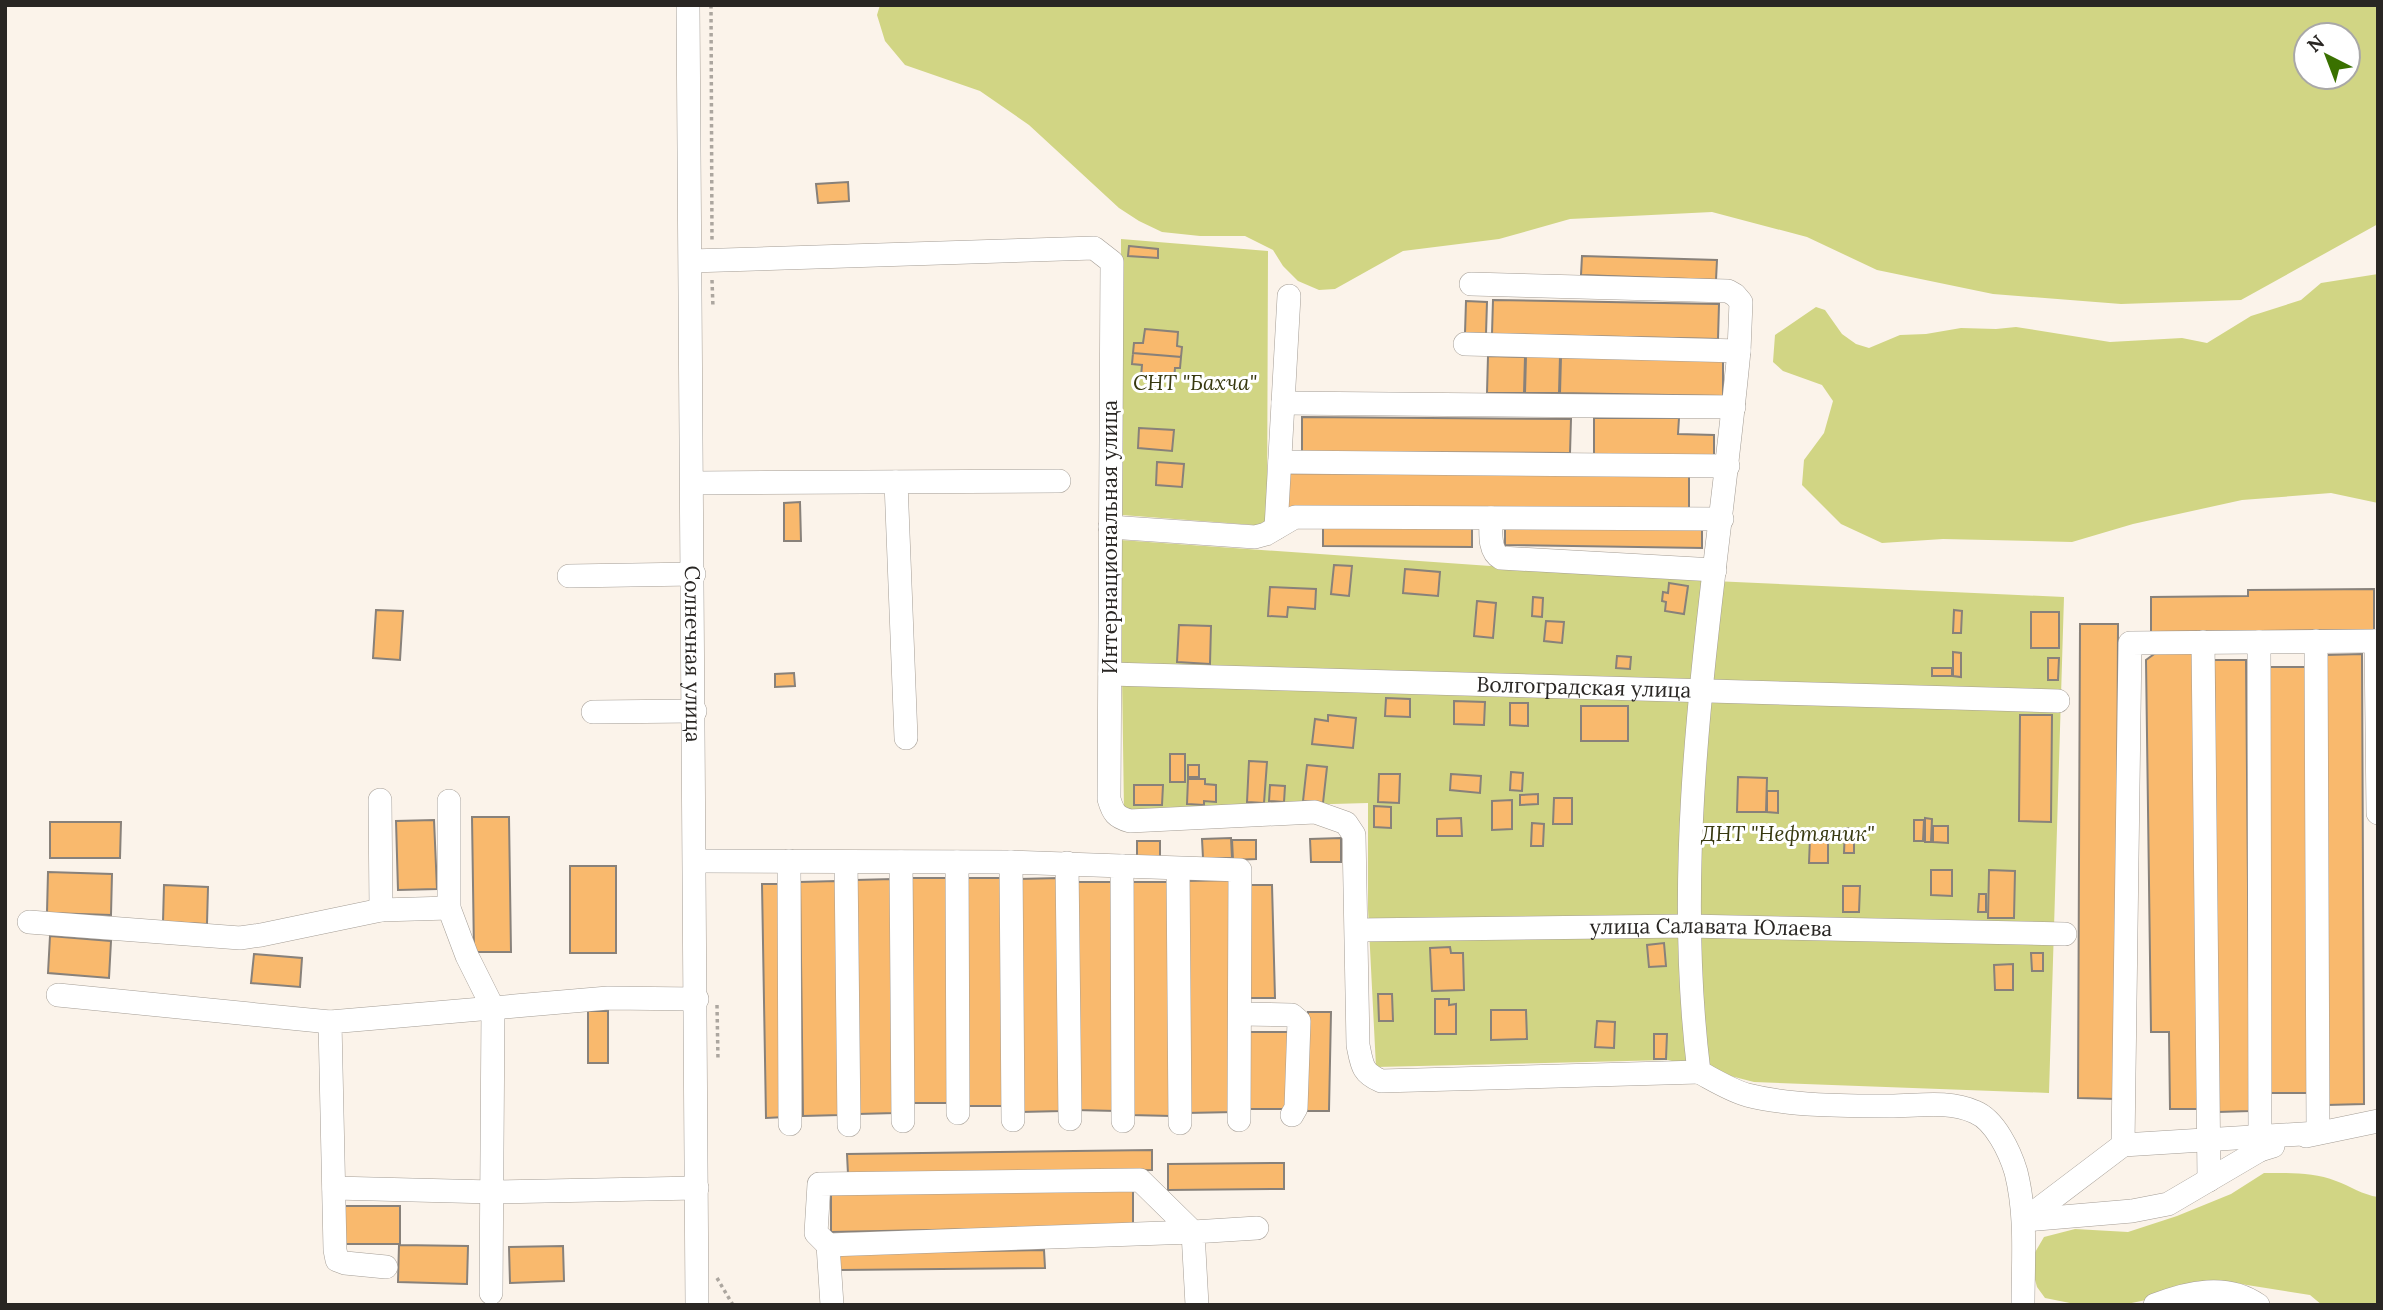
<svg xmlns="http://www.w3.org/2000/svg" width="2383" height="1310" font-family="Lora,serif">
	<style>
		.green { fill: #d1d584; fill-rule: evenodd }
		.building { fill: #f9b96d; stroke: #88817a; stroke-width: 2 }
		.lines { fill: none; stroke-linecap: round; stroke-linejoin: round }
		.minor-casing { stroke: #a49d95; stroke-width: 24 }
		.path { stroke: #aca69f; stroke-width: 3.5; stroke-dasharray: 3.5 3.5; stroke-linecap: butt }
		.minor { stroke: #fff; stroke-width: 23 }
		.labels { text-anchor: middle; stroke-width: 6; stroke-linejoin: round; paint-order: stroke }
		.park-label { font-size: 21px; font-style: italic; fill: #383910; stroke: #fff }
		.street-label { font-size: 21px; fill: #292623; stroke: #fff }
	</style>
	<rect width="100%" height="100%" fill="#fbf3ea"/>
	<path class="green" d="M880 5H2378V224L2241 300 2121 304 1993 294 1877 270 1807 237 1712 212 1570 219 1499 239 1403 251 1335 289 1319 290 1298 281 1283 266 1273 250 1245 236H1200L1162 232 1139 221 1119 208 1029 125 980 91 905 65 885 41 877 15ZM2306 35H2348V77H2306Z
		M1121 239 1268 251 1267 526 1122 515Z
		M2378 274V503L2331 493 2242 500 2133 524 2072 542 1943 539 1882 543 1841 524 1802 485 1804 460 1824 433 1833 401 1822 385 1783 371 1773 362 1775 335 1816 307 1825 310 1842 334 1856 344 1869 348 1900 335 1926 334 1961 328 1996 329 2016 327 2110 342 2182 338 2207 343 2251 316 2301 300 2321 283Z
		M1120 540 1691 580 2064 597 2049 1093 1754 1082 1668 1060 1376 1067 1368 909V803L1124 810Z
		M2264 1173C2289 1173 2313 1172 2336 1181 2350 1186 2363 1195 2378 1197V1305H2322L2310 1295 2228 1282 2175 1286 2146 1300 2122 1305H2080L2045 1298 2037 1287 2030 1261 2044 1237 2075 1229 2128 1232 2177 1216 2231 1194Z"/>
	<path class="building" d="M848 182 849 201 818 203 816 184Z
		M1129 246 1158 249V258L1128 256Z
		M1582 256 1717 260 1716 280 1581 275Z
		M1493 300 1719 304 1718 339 1492 334Z
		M1466 301 1487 302 1486 334 1465 333Z
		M1145 329 1178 332 1177 346 1182 347 1181 357 1133 353 1134 343H1143Z
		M1133 353 1181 357 1180 368H1175L1174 380 1141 377 1142 365 1132 364Z
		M1488 356 1525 357 1524 393H1487Z
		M1526 356H1560L1559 393H1525Z
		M1561 357 1723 360V396L1560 393Z
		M1302 417 1571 419 1570 453 1302 452Z
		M1594 418H1679L1678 434 1714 435V456L1594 455Z
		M1139 428 1174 430 1172 451 1138 448Z
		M1157 462 1184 464 1182 487 1156 485Z
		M1288 473 1689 475V511L1287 509Z
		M800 502 801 541H784V503Z
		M1505 526 1702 528V548L1505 545Z
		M1323 527H1472V547L1323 546Z
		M1334 565 1352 566 1349 596 1331 594Z
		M1405 569 1440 572 1438 596 1403 593Z
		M1669 583 1688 586 1684 614 1665 611 1666 602 1662 601 1663 592 1668 593Z
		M1270 587 1316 589 1315 609 1288 607 1287 617 1268 616Z
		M2374 589V630L2151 632V597L2248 596V590Z
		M1533 597 1543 598 1542 617 1532 616Z
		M1477 601 1496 603 1493 638 1474 636Z
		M376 610 403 611 400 660 373 658Z
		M1954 610 1962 611 1961 633H1953Z
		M2031 612H2059V648H2031Z
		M1546 621 1564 622 1562 643 1544 641Z
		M2080 624H2118L2116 1099 2078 1098Z
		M1179 625 1211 626 1210 664 1177 662Z
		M2193 650 2199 1109H2170L2169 1032H2151L2146 660 2157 652Z
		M1953 652 1961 653V677L1953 676Z
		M2362 654 2364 1104 2327 1105 2326 655Z
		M1617 656 1631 657 1630 669 1616 668Z
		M2048 658H2059L2058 680H2048Z
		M2214 660H2246L2250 1111 2218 1112Z
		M2270 667H2308V1093H2270Z
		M1932 668H1952V676H1932Z
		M794 673 795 686 775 687V674Z
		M1386 698 1410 699V717L1385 716Z
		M1454 701 1485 702 1484 725 1454 724Z
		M1510 703H1528V726L1510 725Z
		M1581 706H1628V741H1581Z
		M1328 715 1356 718 1353 748 1312 744 1315 719 1328 721Z
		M2020 715H2052L2051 822 2019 821Z
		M1170 754H1185V782H1170Z
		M1249 761 1267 762 1264 803 1247 802Z
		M1188 765H1199V777H1188Z
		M1307 765 1327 767 1323 803 1303 801Z
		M1511 772 1523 773 1522 791 1510 790Z
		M1379 774H1400L1399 803 1378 802Z
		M1451 774 1481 776 1480 793 1450 790Z
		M1738 777 1767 778 1766 812H1737Z
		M1188 779H1205V784L1216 785V802L1204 801V805L1187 804Z
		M1134 785H1163L1162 805H1134Z
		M1270 785 1285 786 1284 802 1269 801Z
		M1767 791H1778V813L1767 812Z
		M1538 794V804L1520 805V795Z
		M1554 798H1572V824H1553Z
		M1512 800V829L1492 830V801Z
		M1374 806 1391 807V828L1374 827Z
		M472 817H509L511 952H474Z
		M1461 818 1462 836H1437V819Z
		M1925 818 1932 819 1931 842H1925Z
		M434 820 437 889 398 890 396 821Z
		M1914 820H1924L1923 841H1914Z
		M50 822H121L120 858H50Z
		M1532 823 1544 824 1543 846H1531Z
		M1933 826H1948V843L1933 842Z
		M1845 828 1854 829V853H1844Z
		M1231 838 1232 858H1203L1202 839Z
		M1341 838V862H1311L1310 839Z
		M1810 838H1828V863H1809Z
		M1232 840H1256V859L1233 860Z
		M1137 841H1160V859L1137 858Z
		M570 866H616V953H570Z
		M1931 870H1952V896L1931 895Z
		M1989 870 2015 871 2014 918H1988Z
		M48 872 112 874 111 915 47 913Z
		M912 878H950L951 1103H913Z
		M965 878H1003L1005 1106H967Z
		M1059 878 1062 1111 1021 1112 1019 879Z
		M893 879 895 1113 858 1114 856 880Z
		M1233 880 1235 1112 1186 1113 1184 881Z
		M837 881 840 1115 803 1116 800 882Z
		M1075 882H1115L1116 1111 1076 1110Z
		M1132 882H1173L1171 1116 1130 1115Z
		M762 884H782L785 1117 766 1118Z
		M164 885 208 887 207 924 163 922Z
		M1247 885H1272L1275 998H1250Z
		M1843 886H1860L1859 912H1843Z
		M1979 894H1986V912H1978Z
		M50 936 111 941 109 978 48 973Z
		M1664 943 1666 966 1649 967 1647 945Z
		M1450 947 1451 953H1463L1464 990 1432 991 1430 948Z
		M2031 953H2043V971H2032Z
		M254 954 302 958 300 987 251 983Z
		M2013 964V990H1995L1994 965Z
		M1378 994H1392L1393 1021H1379Z
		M1435 999H1449V1005L1456 1004V1034H1435Z
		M1491 1010H1526L1527 1039 1491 1040Z
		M588 1011H608V1063H588Z
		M1308 1012H1331L1329 1111H1306Z
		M1597 1021 1615 1022 1614 1048 1595 1047Z
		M1248 1032H1289L1288 1109H1247Z
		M1654 1034H1667L1666 1059H1654Z
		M1152 1150V1170L848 1174 847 1154Z
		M1284 1163V1189L1168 1190V1164Z
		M1133 1189V1226L831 1232V1194Z
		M345 1206H400V1244H344Z
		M399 1245 468 1246 467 1284 398 1282Z
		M563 1246 564 1281 510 1283 509 1247Z
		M1044 1250 1045 1268 840 1270V1253Z"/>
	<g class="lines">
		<defs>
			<g id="minor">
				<path id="s1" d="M688 5 697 1305"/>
				<path d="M691 261 1094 248 1112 262 1109 799C1113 813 1116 817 1130 821L1315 812 1346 823 1354 835 1358 1045C1362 1065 1362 1073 1381 1081L1699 1072"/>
				<path d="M1471 284 1728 291 1735 295 1741 302 1739 351C1716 590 1669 832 1699 1072 1714 1080 1730 1090 1747 1095 1791 1106 1845 1106 1890 1106 1918 1106 1948 1100 1975 1112 1995 1120 2010 1152 2016 1172 2027 1216 2023 1260 2023 1305"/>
				<path d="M1465 344 1739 351"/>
				<path d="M1283 403 1734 407"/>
				<path d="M1280 462 1728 466"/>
				<path d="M896 482 906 738"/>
				<path d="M693 483 1059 481"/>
				<path d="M1491 518C1491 531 1488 551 1501 558L1715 570"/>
				<path d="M1110 527 1255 537 1266 534 1295 517 1722 519"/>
				<path d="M1276 528 1289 296"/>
				<path d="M569 576 694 574"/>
				<path d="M2376 641 2378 813"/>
				<path d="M2203 642 2209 1180"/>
				<path d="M2259 642 2260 1150"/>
				<path id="s2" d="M1110 674 2058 701"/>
				<path d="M593 712 695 711"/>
				<path d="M380 800 381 910"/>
				<path d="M449 801V908L467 956 493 1008 491 1293"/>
				<path d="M696 861 1011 862 1122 866 1123 1121"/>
				<path d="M789 861 790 1124"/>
				<path d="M846 862 849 1125"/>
				<path d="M901 862 903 1121"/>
				<path d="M957 862 958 1113"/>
				<path d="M1011 862 1013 1120"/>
				<path d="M1067 863 1070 1119"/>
				<path d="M1122 866 1240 870 1239 1120"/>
				<path d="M1178 869 1180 1123"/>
				<path d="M29 922 240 938 261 935 381 910 449 908"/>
				<path id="s3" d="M1357 930 1688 926 2065 934"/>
				<path d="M58 995 330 1022"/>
				<path d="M1241 1014 1292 1015 1299 1021 1296 1108 1292 1115"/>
				<path d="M2306 1136 2378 1121"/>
				<path d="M2123 1145 2318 1133 2316 641"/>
				<path d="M334 1188 492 1192 697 1188"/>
				<path d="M2024 1220 2123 1145 2130 643 2378 641"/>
				<path d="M2026 1220 2132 1211 2168 1204 2260 1150 2273 1146"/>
				<path d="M828 1245 832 1305"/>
				<path d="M386 1267 345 1263 337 1260 335 1250 330 1022 608 998 697 999"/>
				<path d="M1197 1305 1193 1232 1140 1180 819 1184 816 1233 828 1245 1193 1232 1257 1228"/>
				<path d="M2155 1305C2188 1292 2227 1283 2258 1305"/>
			</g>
		</defs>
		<use href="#minor" class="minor-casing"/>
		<path class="path" d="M711 5 712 241
			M712 280 713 308
			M717 1005 718 1060
			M717 1278 733 1305"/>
		<use href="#minor" class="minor"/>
	</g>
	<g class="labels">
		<g class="park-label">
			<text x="1195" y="390">СНТ "Бахча"</text>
			<text x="1788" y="841">ДНТ "Нефтяник"</text>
		</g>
		<g class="street-label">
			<text transform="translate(1110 537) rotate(-90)" y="7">Интернациональная улица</text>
			<text dy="7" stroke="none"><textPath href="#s1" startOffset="649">Солнечная улица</textPath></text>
			<text dy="7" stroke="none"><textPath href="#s2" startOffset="474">Волгоградская улица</textPath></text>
			<text dy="7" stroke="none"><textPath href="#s3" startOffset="354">улица Салавата Юлаева</textPath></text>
		</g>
	</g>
	<rect width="2383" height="1310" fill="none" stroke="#292623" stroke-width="14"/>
	<g transform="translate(2327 56) rotate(318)"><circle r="33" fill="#ffffff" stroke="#a9a8a7" stroke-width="2"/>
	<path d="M0-5L12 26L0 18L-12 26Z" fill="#3a7100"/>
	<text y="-10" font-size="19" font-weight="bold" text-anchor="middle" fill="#292623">N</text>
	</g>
</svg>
